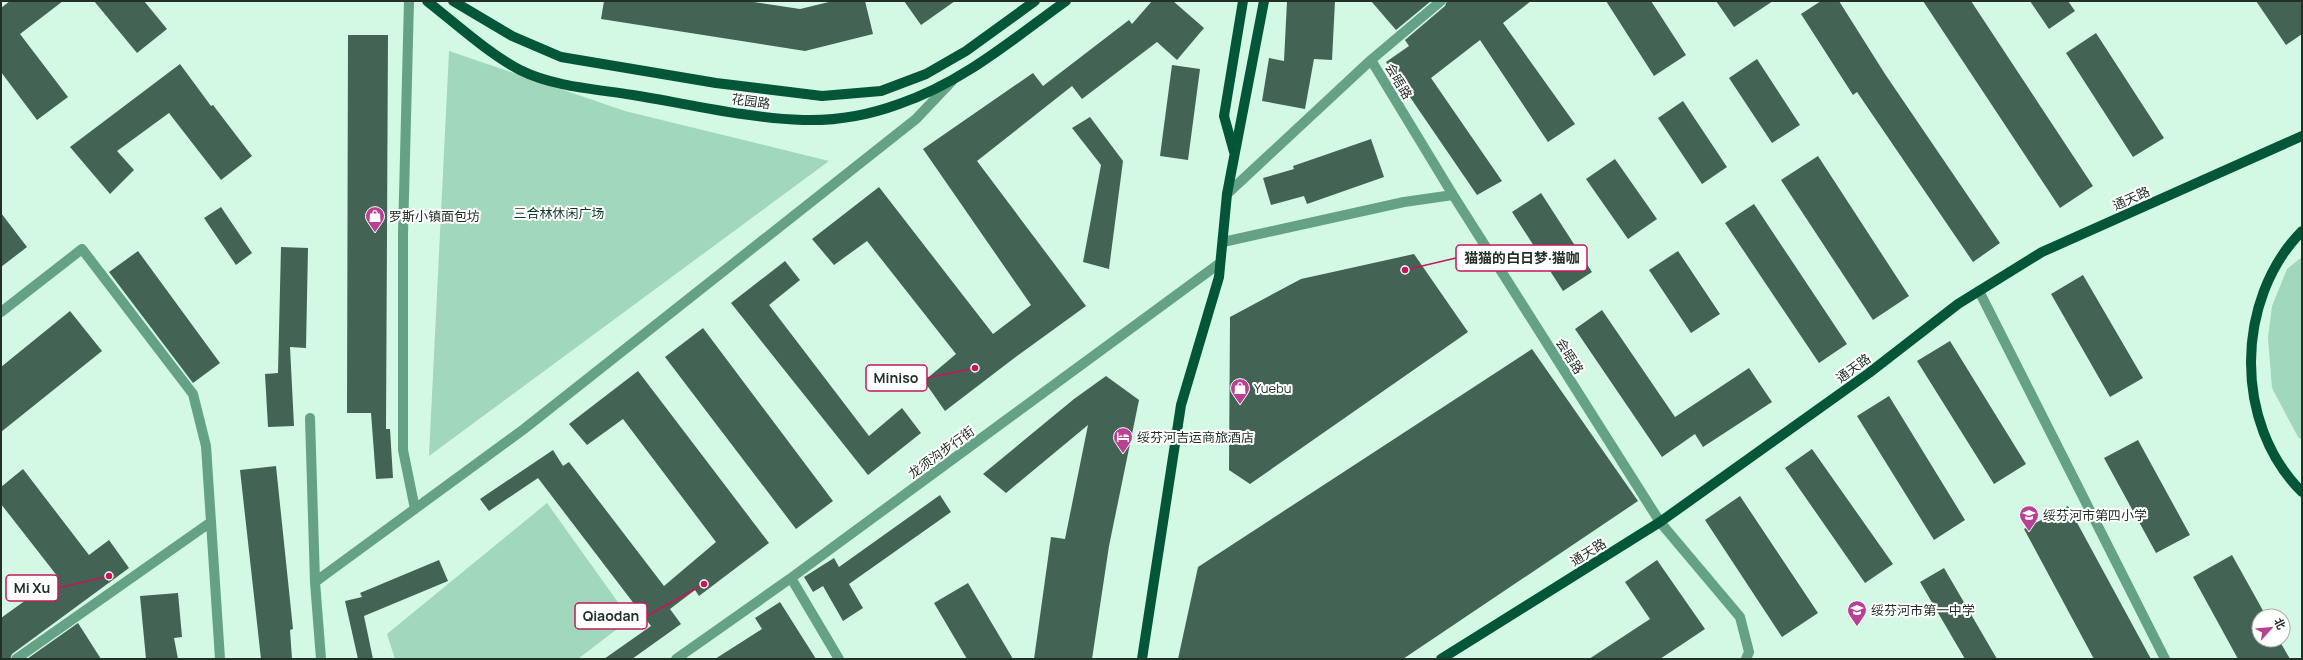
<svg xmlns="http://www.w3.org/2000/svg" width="2303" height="660" font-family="Manrope,'Noto Sans SC',sans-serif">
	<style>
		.green { fill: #a1d8bc }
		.building { fill: #436454 }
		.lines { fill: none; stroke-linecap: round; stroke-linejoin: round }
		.minor { stroke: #65a184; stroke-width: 10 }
		.major { stroke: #045639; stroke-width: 10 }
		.labels { text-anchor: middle; stroke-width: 4; stroke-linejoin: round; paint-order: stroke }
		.street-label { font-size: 13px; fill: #223028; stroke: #fff }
		.park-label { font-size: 13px; fill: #0e3726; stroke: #fff }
		.poi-label { font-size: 13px; fill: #223028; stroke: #fff; text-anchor: start }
		.leader { fill: none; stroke: #c2185b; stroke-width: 1.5 }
		.callout-dot { fill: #c2185b; stroke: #fff; stroke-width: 1.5 }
		.callout { fill: #fff; stroke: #c2185b; stroke-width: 1.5 }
		.callout-label { font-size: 14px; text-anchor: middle; font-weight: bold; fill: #223028 }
	</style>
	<rect width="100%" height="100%" fill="#d3f8e4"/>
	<path class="green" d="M449 51 625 111 829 161 429 456Z
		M2302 257V440L2298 437 2272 388 2268 338 2272 306 2287 269Z
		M547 503 630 619 578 659H395L387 634Z"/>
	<path class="building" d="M10 1H63L20 34 68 97 37 120 1 72V8Z
		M94 1H144L167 29 137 53Z
		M604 1H747L800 9 833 1H865L873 34 805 51 601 19Z
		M904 1H955L921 25Z
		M1152 1H1173L1204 28 1177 60 1157 42 1082 99 1072 86 977 161 1086 306 1013 359 945 411 924 381 956 354 867 241 834 265 812 239 879 187 993 334 1031 305 923 149 1033 73 1043 86 1129 20 1132 24Z
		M1287 1H1335L1332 60 1314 59 1305 109 1262 101 1269 58 1284 61Z
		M1371 1H1431L1396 30Z
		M1447 1H1531L1503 23 1575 124 1548 142 1480 40 1431 78 1502 181 1477 195 1386 62 1409 46 1405 40 1445 6Z
		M1606 1H1651L1686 55 1654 76Z
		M1716 1H1773L1734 27Z
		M1821 1H1839L1885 74 2000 243 1973 262 1857 92 1853 95 1801 14Z
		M1923 1H1971L2093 186 2060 208Z
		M2030 1H2068L2075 11 2049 29Z
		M2256 1H2302V34L2286 45Z
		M2096 33 2164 138 2133 157 2066 53Z
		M348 35H388L386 429H390L393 478 376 479 371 413H347Z
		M1757 59 1800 125 1772 143 1729 78Z
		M180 64 211 106 213 105 252 156 221 180 169 113 117 151 134 170 110 194 70 147Z
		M1172 65 1200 69 1188 160 1160 156Z
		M1683 101 1727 167 1702 184 1658 118Z
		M1090 117 1123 161 1109 269 1083 262 1101 165 1072 128Z
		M1371 139 1384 177 1307 204 1304 196 1271 205 1263 178 1294 169 1293 166Z
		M1818 156 1909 296 1873 320 1781 180Z
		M1615 159 1657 219 1628 239 1586 179Z
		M1541 193 1592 272 1563 291 1512 212Z
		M1754 204 1847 344 1819 363 1725 223Z
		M221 207 252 253 236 265 204 218Z
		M1 213 27 247 1 267Z
		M281 247 308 248 306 348 290 347 294 426 268 427 265 374 278 373Z
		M138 251 220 363 193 383 109 272Z
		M1678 251 1720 314 1691 333 1649 270Z
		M1414 254 1468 332 1250 484 1229 470 1230 317 1301 279Z
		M785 261 800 280 769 305 869 436 902 408 921 433 868 475 731 303Z
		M2083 275 2143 378 2110 397 2051 294Z
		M1602 310 1675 417 1749 368 1772 402 1703 447 1695 434 1662 457 1575 329Z
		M70 311 102 351 1 432V367Z
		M703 328 833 501 796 529 665 357Z
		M1950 341 2026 464 1994 484 1917 361Z
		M1532 349 1638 501 1403 659H1178L1198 567Z
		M638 371 769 543 699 596 695 590 670 609 681 624 632 659H604L651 626 538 478 489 511 480 499 553 450 563 466 569 462 664 586 716 542 623 419 587 445 569 424Z
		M1106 376 1139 400 1109 546 1092 659H1034L1051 537 1065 539 1088 425 1006 493 983 474 1074 399Z
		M1889 396 1965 520 1934 540 1857 416Z
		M2138 440 2190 535 2156 553 2104 458Z
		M1812 449 1893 564 1865 583 1785 468Z
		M276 466 293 629 290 630 292 659H261L240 470Z
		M23 469 89 555 109 540 129 568 12 654 10 659H1V618L58 577 1 504V487Z
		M940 495 951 512 849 584 863 608 843 621 823 586 813 592 804 577 834 558 839 567Z
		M1740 496 1818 613 1782 637 1705 520Z
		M2068 506 2151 659H2094L2024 529Z
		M2232 555 2266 616H2259V640H2279L2290 659H2238L2193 577Z
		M439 560 448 581 364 616 373 659H358L345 601 362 597 360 593Z
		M1657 560 1705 629 1660 659H1589L1650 619 1625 582Z
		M1944 568 1997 659H1965L1920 582Z
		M968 583 1013 659H967L934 603Z
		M178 593 182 637 174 638 178 659H146L140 596Z
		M780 602 816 659H715L762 629 755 618Z
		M78 623 101 659H27Z"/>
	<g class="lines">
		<path class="minor" d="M409 1 403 234V450L415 509
			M1371 60 1453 195 1660 522 1740 617 1749 652 1746 659
			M1227 194 1371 60 1441 1
			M1223 242 1404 202 1453 195
			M1979 291 2165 659
			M1 312 82 249 193 394 206 446 220 659
			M310 418 315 582 321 659
			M791 578 839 659
			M315 582 524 429 916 119 952 81
			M16 659 211 522
			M676 659 791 578 1220 263"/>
		<path class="major" d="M427 1C455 23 489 54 520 70 554 87 596 89 633 95 689 104 746 118 803 120 835 121 869 115 899 104 962 83 1013 39 1066 1
			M453 1 512 36 561 57 716 83 822 96 881 91 926 74 966 51 1035 1
			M1234 152 1224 116 1243 1
			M2302 231C2235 299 2233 424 2302 492
			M1142 659 1181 405 1219 277 1227 194 1264 1
			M1441 659 1660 522 1869 373 1958 304 2042 252 2302 136"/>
	</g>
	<defs>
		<symbol id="shop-pin" viewBox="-11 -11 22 30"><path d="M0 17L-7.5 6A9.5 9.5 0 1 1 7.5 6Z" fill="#b94194" stroke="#fff"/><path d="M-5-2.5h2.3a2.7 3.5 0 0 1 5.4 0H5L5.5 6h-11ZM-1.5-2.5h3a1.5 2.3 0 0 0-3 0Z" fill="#fff"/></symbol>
		<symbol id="hotel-pin" viewBox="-11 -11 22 30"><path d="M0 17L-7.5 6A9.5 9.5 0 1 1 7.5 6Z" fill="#b94194" stroke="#fff"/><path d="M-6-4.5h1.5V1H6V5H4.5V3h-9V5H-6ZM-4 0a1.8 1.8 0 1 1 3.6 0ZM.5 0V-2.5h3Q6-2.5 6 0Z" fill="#fff"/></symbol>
		<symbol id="school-pin" viewBox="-11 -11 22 30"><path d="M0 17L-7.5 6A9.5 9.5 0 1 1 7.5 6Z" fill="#b94194" stroke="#fff"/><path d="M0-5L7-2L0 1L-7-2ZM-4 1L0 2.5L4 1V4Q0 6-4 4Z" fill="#fff"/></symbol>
	</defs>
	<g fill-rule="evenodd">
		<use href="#shop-pin" x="364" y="205" width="22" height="30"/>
		<use href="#shop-pin" x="1229" y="377" width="22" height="30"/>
		<use href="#hotel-pin" x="1112" y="426" width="22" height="30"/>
		<use href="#school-pin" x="2018" y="504" width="22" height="30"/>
		<use href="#school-pin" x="1846" y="599" width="22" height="30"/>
	</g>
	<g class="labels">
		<g class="street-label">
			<text transform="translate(1399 81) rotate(59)" y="5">会晤路</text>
			<text transform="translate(751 101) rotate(8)" y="5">花园路</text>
			<text transform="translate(2131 198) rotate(-24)" y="5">通天路</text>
			<text transform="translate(1570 356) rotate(58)" y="5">会晤路</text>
			<text transform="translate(1853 368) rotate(-36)" y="5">通天路</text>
			<text transform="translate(941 452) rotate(-36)" y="5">龙须沟步行街</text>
			<text transform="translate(1588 552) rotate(-32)" y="5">通天路</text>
		</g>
		<g class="park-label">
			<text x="559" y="218">三合林休闲广场</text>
		</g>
		<g class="poi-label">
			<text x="389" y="221">罗斯小镇面包坊</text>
			<text x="1254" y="393">Yuebu</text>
			<text x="1137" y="442">绥芬河吉运商旅酒店</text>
			<text x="2043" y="520">绥芬河市第四小学</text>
			<text x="1871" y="615">绥芬河市第一中学</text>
		</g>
	</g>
	<path class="leader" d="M1405 270L1456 258M975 368L927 378M109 576L58 588M704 584L647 616"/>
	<g class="callout-dot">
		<circle cx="1405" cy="270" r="4"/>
		<circle cx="975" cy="368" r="4"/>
		<circle cx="109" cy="576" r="4"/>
		<circle cx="704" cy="584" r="4"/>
	</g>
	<g class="callout">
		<rect x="1456" y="245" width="131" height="26" rx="4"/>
		<rect x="866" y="365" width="61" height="26" rx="4"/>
		<rect x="6" y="575" width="52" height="26" rx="4"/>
		<rect x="575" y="603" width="72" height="26" rx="4"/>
	</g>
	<g class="callout-label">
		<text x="1522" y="263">猫猫的白日梦·猫咖</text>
		<text x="896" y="383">Miniso</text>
		<text x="32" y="593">Mi Xu</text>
		<text x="611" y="621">Qiaodan</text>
	</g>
	<rect width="2303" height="660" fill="none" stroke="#223028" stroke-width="4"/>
	<g transform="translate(2271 628) rotate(63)"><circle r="19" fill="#ffffff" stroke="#a7aca9"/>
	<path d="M0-3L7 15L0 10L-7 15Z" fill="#b94194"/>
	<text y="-6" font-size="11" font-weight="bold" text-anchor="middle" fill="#223028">北</text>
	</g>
</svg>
